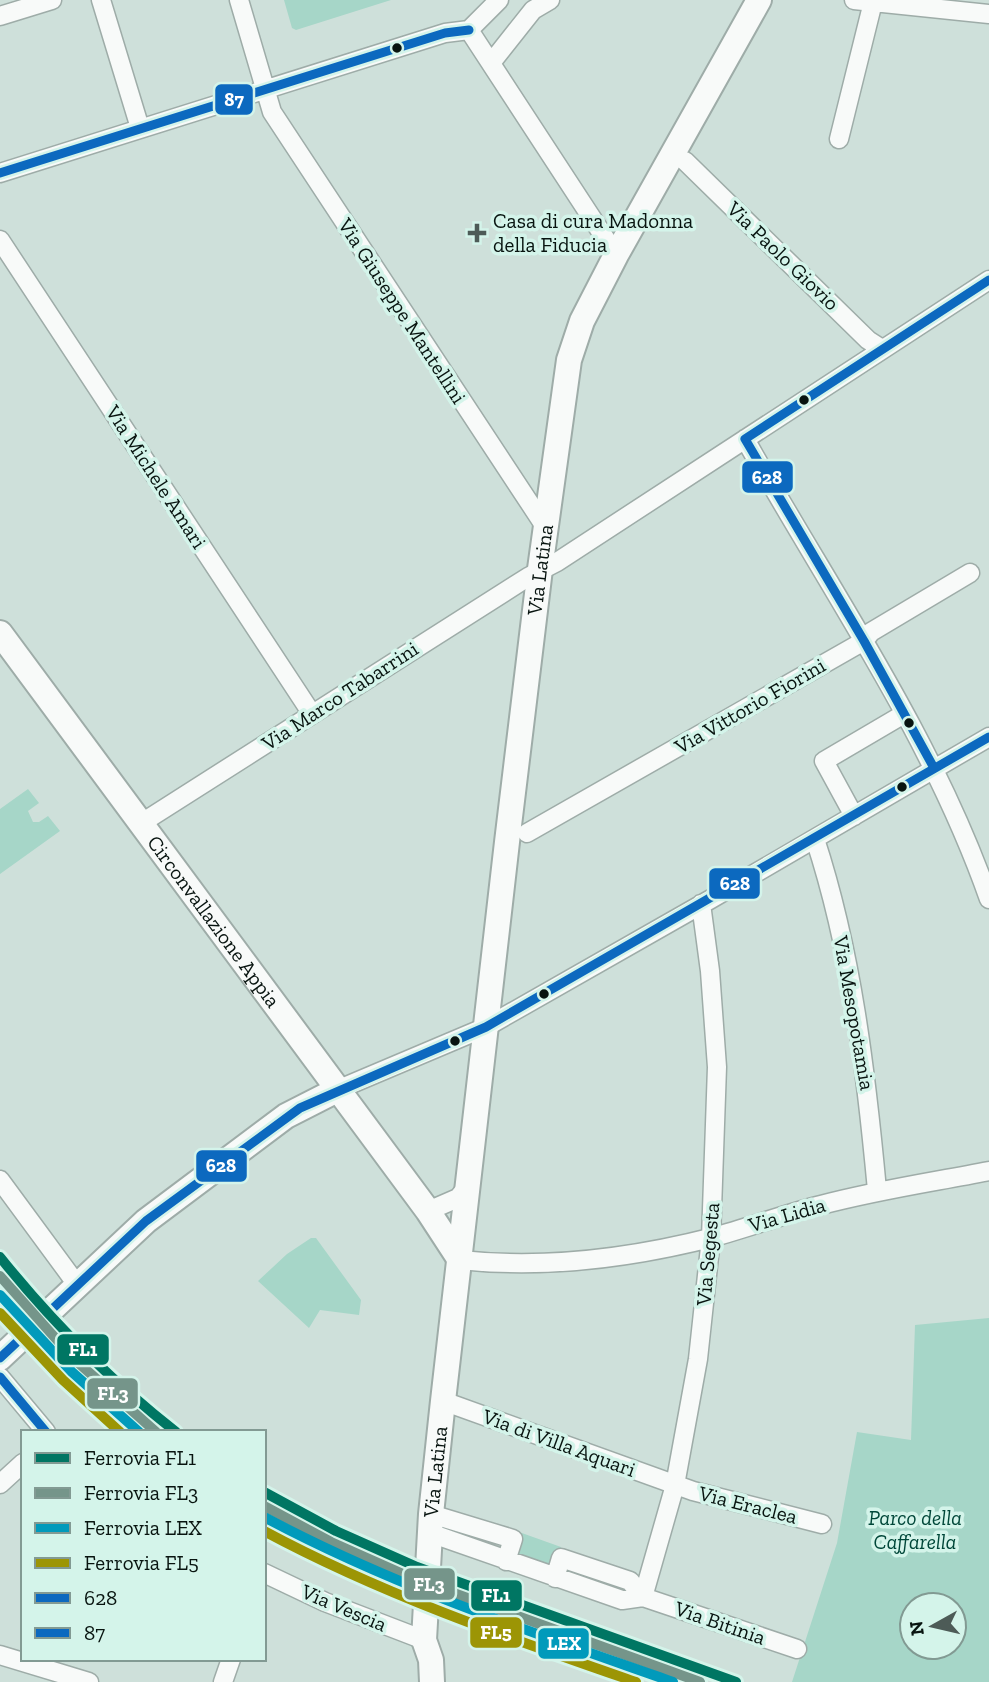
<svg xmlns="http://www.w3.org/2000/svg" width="989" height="1682" font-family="'Zilla Slab',serif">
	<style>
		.green { fill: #a6d6c8; fill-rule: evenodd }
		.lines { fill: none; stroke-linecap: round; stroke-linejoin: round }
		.street-casing { stroke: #9eaca8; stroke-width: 21 }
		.secondary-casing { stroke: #9eaca8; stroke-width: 28 }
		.street { stroke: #f8faf9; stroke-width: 18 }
		.secondary { stroke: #f8faf9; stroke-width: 24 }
		.bus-1-casing { stroke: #d4f4ea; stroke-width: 14 }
		.bus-2-casing { stroke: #d4f4ea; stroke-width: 14 }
		.bus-1 { stroke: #0c69bf; stroke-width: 9 }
		.bus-2 { stroke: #0c69bf; stroke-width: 9 }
		.rail-1-casing { stroke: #d4f4ea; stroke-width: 16 }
		.rail-2-casing { stroke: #d4f4ea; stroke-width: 16 }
		.rail-3-casing { stroke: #d4f4ea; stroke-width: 16 }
		.rail-4-casing { stroke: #d4f4ea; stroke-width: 16 }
		.rail-1 { stroke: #007663; stroke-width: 10 }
		.rail-2 { stroke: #75958a; stroke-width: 10 }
		.rail-3 { stroke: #019abb; stroke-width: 10 }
		.rail-4 { stroke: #9c9505; stroke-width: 10 }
		.bus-dot { fill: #081410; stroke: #d4f4ea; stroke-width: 2.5 }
		.poi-dot { fill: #4d5b57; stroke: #d4f4ea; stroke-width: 2.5 }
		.labels { text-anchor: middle; stroke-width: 7; stroke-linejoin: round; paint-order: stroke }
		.poi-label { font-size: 21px; fill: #081410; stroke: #d4f4ea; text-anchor: start }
		.street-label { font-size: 21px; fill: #081410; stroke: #d4f4ea }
		.park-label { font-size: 21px; font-style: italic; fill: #004739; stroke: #d4f4ea }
		.line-badge { stroke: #d4f4ea; stroke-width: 2.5 }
		.badge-label { font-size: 19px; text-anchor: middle; font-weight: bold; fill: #fff }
	</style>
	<rect width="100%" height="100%" fill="#cee0da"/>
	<path class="green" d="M284 0H391L296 30 292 28Z
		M28 789 39 803 28 811 33 822H39L48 816 60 831 0 874V809Z
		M311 1238H316L361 1300 359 1315 320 1310 309 1328 258 1281 287 1254Z
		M989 1318V1682H792L837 1543 857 1432 911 1440 915 1325ZM912 1605H954V1647H912Z
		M519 1532 561 1547 552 1571 511 1556Z"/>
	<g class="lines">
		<defs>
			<path id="street" d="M101 0 140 128
				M239 0 272 112 546 528
				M854 0 989 14
				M0 16 52 0
				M469 30 616 255
				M469 30 499 0
				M491 63 533 10 550 0
				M839 139 873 2
				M685 161 868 340 882 349
				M0 173 445 33 469 30
				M0 240 312 714
				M745 439C830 590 931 734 989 899
				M854 816 824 761 904 714
				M140 824 528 577 557 562 989 280
				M527 833 864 641 871 632 970 573
				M815 839C852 952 866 1072 877 1190
				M337 1090 486 1027 711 899 989 737
				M0 1180 78 1286
				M428 1211 458 1198 468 1186
				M460 1260C544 1269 632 1258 714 1237 750 1227 785 1214 821 1205 877 1190 933 1182 989 1171
				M0 1377 46 1432
				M443 1401 693 1491 822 1524
				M0 1484 23 1463
				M431 1514 513 1539 506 1561
				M430 1533 622 1600 643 1597 797 1649
				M264 1573 325 1602 424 1640
				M555 1578 561 1558 630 1581 643 1597
				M643 1597 675 1485 698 1359 711 1238 717 1067 710 971 701 904
				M0 1655 89 1682
				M223 1682 231 1659"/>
			<g id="secondary">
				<path id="s1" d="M0 633 428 1211 460 1260"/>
				<path d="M0 1358 146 1221 286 1116 337 1090"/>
				<path id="s2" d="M432 1682 431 1660 424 1640 431 1514 443 1401 507 842 540 569 569 360 582 321 616 255 759 0"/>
			</g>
		</defs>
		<use href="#street" class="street-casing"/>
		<use href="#secondary" class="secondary-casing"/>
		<use href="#street" class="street"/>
		<use href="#secondary" class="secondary"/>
		<defs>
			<path id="bus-1" d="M934 768 864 641 745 439 989 280
				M0 1358 146 1221 300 1108 486 1027 989 737
				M0 1377 46 1432"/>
			<path id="bus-2" d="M0 173 445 33 469 30"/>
		</defs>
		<use href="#bus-1" class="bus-1-casing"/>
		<use href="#bus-2" class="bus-2-casing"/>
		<use href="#bus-1" class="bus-1"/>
		<use href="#bus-2" class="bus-2"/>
		<defs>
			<path id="rail-1" d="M0 1257C52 1322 110 1380 176 1432
				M264 1492 336 1531 417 1567 736 1682"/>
			<path id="rail-2" d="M0 1276 74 1359 156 1432
				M264 1506 331 1542 412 1578 700 1682"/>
			<path id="rail-3" d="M0 1295 72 1372 139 1432
				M264 1517C395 1587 534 1633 673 1682"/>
			<path id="rail-4" d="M0 1313 63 1380 120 1432
				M264 1531C383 1595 509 1638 636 1682"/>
		</defs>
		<use href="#rail-1" class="rail-1-casing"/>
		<use href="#rail-2" class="rail-2-casing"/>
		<use href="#rail-3" class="rail-3-casing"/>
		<use href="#rail-4" class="rail-4-casing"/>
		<use href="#rail-1" class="rail-1"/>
		<use href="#rail-2" class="rail-2"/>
		<use href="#rail-3" class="rail-3"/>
		<use href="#rail-4" class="rail-4"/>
	</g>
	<g class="bus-dot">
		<circle cx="397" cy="48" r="6"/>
		<circle cx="804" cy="400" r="6"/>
		<circle cx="909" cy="723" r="6"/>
		<circle cx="902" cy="787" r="6"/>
		<circle cx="544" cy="994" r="6"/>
		<circle cx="455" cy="1041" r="6"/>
	</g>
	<path class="poi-dot" d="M473.5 222.5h7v7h7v7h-7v7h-7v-7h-7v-7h7z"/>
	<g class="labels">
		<g class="poi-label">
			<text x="493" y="228">Casa di cura Madonna<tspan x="493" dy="24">della Fiducia</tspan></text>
		</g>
		<g class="street-label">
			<text transform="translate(783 256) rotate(44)" y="7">Via Paolo Giovio</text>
			<text transform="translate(402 311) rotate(57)" y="7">Via Giuseppe Mantellini</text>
			<text transform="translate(156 477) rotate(57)" y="7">Via Michele Amari</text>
			<text dy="7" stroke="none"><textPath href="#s2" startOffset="1120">Via Latina</textPath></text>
			<text transform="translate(340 696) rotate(-33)" y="7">Via Marco Tabarrini</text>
			<text transform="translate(750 706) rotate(-30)" y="7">Via Vittorio Fiorini</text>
			<text dy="7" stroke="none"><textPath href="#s1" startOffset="359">Circonvallazione Appia</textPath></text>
			<text transform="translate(854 1013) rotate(80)" y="7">Via Mesopotamia</text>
			<text transform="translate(787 1215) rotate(-16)" y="7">Via Lidia</text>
			<text transform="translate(708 1254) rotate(-85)" y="7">Via Segesta</text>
			<text transform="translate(559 1443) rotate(20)" y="7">Via di Villa Aquari</text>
			<text dy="7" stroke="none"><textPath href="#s2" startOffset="212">Via Latina</textPath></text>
			<text transform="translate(748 1505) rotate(14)" y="7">Via Eraclea</text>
			<text transform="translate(344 1608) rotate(23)" y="7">Via Vescia</text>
			<text transform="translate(720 1623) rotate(19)" y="7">Via Bitinia</text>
		</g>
		<g class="park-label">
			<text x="915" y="1525">Parco della<tspan x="915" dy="24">Caffarella</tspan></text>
		</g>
	</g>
	<g class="line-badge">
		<rect x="214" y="83" width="40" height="33" rx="7" fill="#0c69bf"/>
		<rect x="741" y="460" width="53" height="34" rx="7" fill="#0c69bf"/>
		<rect x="708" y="867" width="53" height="33" rx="7" fill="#0c69bf"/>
		<rect x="195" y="1149" width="53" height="34" rx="7" fill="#0c69bf"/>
		<rect x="56" y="1333" width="54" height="33" rx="7" fill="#007663"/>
		<rect x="86" y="1377" width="53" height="33" rx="7" fill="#75958a"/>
		<rect x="403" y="1567" width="53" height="34" rx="7" fill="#75958a"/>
		<rect x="470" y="1579" width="53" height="33" rx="7" fill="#007663"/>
		<rect x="469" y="1616" width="54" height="33" rx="7" fill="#9c9505"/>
		<rect x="537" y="1627" width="53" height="33" rx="7" fill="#019abb"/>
	</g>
	<g class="badge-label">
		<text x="234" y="106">87</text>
		<text x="767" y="484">628</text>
		<text x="735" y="890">628</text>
		<text x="221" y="1172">628</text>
		<text x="83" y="1356">FL1</text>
		<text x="113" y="1400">FL3</text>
		<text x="429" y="1591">FL3</text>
		<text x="496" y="1602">FL1</text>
		<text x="496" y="1639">FL5</text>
		<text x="564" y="1650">LEX</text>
	</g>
	<rect x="21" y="1430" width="245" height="231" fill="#d4f4ea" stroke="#829a93" stroke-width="2"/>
	<rect x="35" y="1453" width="35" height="10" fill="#007663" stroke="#829a93" stroke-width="2"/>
	<text x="84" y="1465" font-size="21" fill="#081410">Ferrovia FL1</text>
	<rect x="35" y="1488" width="35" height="10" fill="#75958a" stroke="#829a93" stroke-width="2"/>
	<text x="84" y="1500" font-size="21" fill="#081410">Ferrovia FL3</text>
	<rect x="35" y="1523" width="35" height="10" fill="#019abb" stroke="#829a93" stroke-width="2"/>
	<text x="84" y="1535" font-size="21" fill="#081410">Ferrovia LEX</text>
	<rect x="35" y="1558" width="35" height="10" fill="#9c9505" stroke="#829a93" stroke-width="2"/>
	<text x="84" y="1570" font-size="21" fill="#081410">Ferrovia FL5</text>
	<rect x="35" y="1593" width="35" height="10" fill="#0c69bf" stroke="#829a93" stroke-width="2"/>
	<text x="84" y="1605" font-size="21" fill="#081410">628</text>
	<rect x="35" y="1628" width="35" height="10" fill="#0c69bf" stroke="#829a93" stroke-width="2"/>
	<text x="84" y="1640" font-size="21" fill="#081410">87</text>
	<g transform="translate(933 1626) rotate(262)"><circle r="33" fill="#d4f4ea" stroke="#829a93" stroke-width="2"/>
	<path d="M0-5L12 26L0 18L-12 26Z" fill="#4d5b57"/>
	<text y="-10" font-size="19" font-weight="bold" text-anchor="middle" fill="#081410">N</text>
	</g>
</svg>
